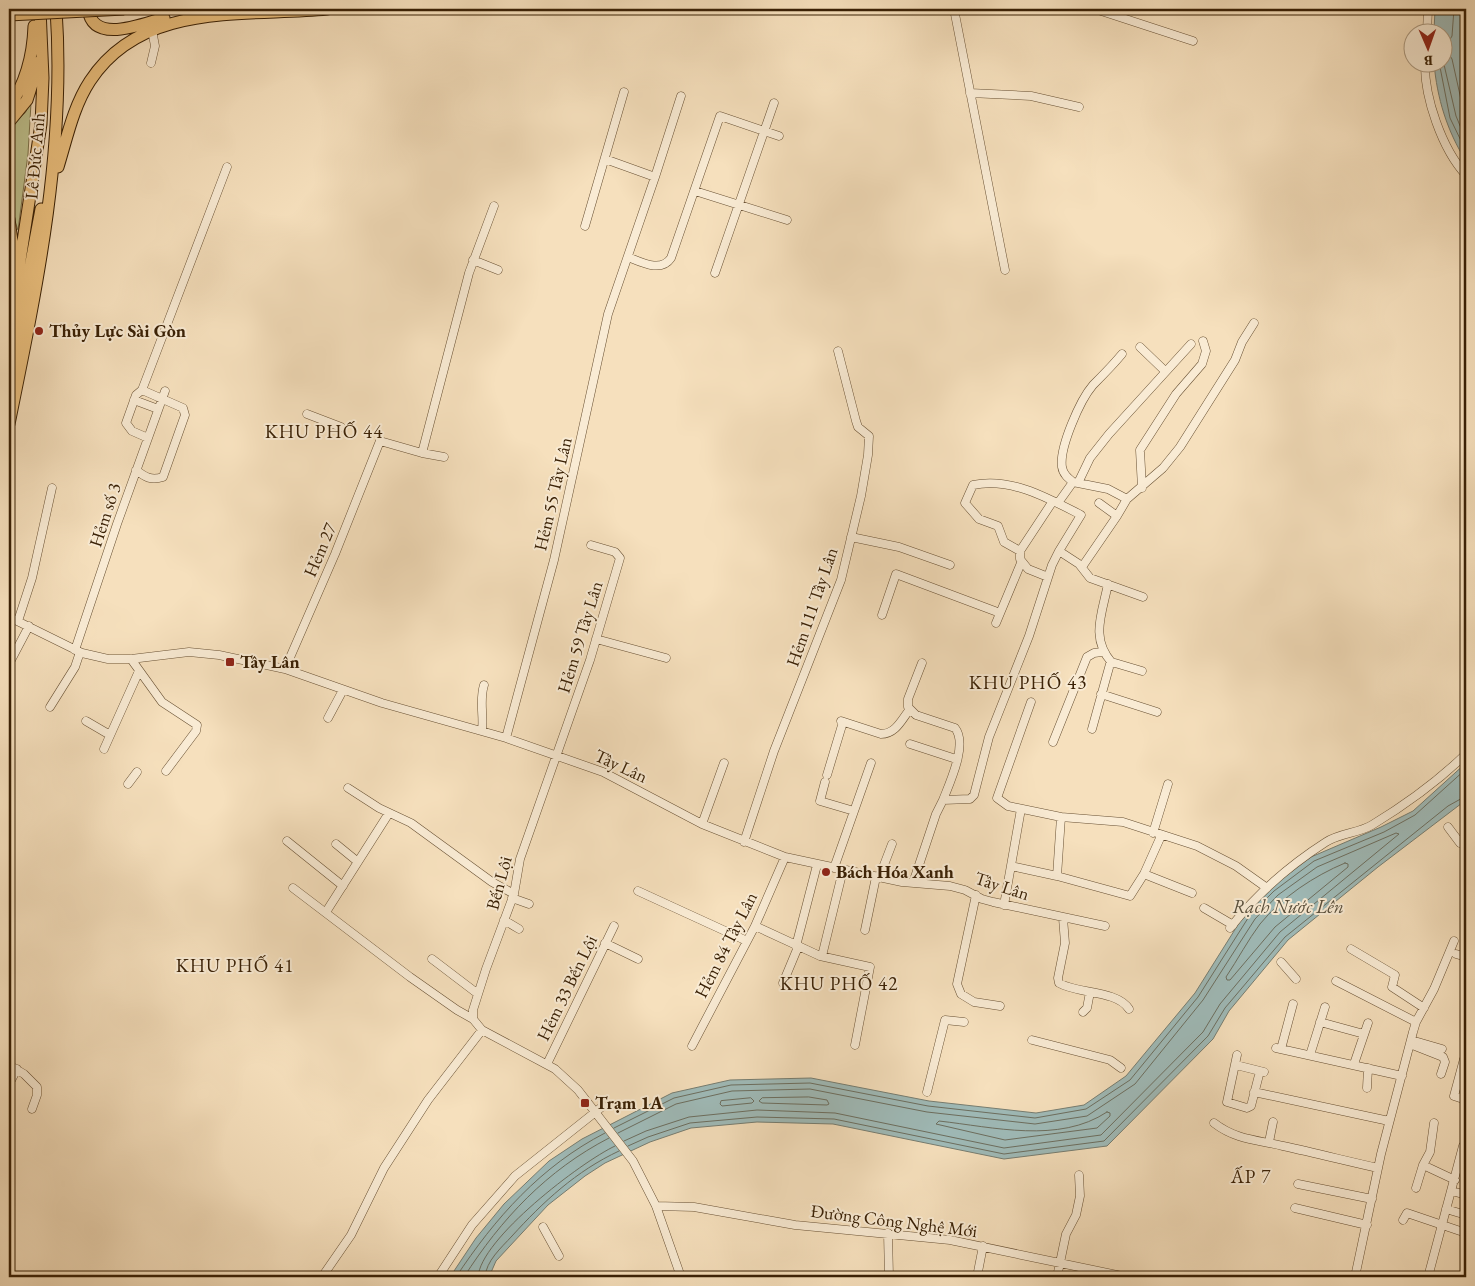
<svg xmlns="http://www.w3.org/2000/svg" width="1475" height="1286" font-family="'EB Garamond',serif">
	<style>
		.green { fill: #bec28f; stroke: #7c714a }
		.water { fill: #9fbbb9; stroke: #767d71 }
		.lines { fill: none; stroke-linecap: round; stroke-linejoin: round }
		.shore { stroke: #6c6e5f; stroke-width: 1 }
		.minor-casing { stroke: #685033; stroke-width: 9 }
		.highway-casing { stroke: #392005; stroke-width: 13 }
		.minor { stroke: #f9ebd4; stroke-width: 8 }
		.highway { stroke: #ebc07e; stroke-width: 11 }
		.highway-bridge-casing { stroke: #392005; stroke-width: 13; stroke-linecap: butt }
		.highway-bridge { stroke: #ebc07e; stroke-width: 11 }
		.poi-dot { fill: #8f2418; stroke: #f9ebd4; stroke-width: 2 }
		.labels { text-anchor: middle; stroke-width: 4; stroke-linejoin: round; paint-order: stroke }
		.street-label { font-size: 18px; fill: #392005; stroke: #f9ebd4 }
		.poi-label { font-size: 18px; font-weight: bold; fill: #392005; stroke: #f9ebd4; text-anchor: start }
		.neighbourhood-label { font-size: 19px; letter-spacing: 1px; fill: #392005; stroke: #f9ebd4 }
		.water-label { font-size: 19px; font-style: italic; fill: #584e3b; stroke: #f9ebd4 }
	</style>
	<rect width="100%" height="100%" fill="#f6e0bd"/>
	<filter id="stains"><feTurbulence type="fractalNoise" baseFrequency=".004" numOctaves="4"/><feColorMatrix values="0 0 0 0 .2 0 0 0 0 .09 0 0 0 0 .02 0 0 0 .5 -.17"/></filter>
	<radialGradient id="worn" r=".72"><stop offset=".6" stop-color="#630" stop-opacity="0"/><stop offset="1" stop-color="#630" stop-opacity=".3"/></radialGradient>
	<path class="green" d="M31 103 28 154 18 230 9 205V127L25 113Z"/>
	<path class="water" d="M1435 9H1466V161C1447 131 1437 98 1434 63L1442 62V32H1434Z
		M1466 763V800L1378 867 1288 940 1229 1011 1213 1039 1107 1146 1004 1159 833 1124 757 1122 691 1128 650 1142 605 1163 585 1176 548 1205 496 1261 489 1277H450L476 1238 504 1204 549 1161 582 1139 672 1093 730 1080 811 1078 929 1101 1036 1113 1084 1105 1126 1076 1195 993 1246 912 1271 887 1311 857 1381 827 1413 811Z"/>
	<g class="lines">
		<path class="shore" d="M1454 9 1452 36 1445 48 1452 59 1466 122
			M1442 56 1456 116 1466 140
			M1439 62 1450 118 1466 151
			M1345 863 1348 864V867L1275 927 1230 980H1227L1226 977C1238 959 1248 940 1260 924 1282 897 1314 876 1345 863Z
			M809 1097 827 1100 829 1104 827 1105 762 1103 759 1101 762 1098Z
			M751 1098 754 1101 752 1103 722 1106 720 1104 721 1101Z
			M1107 1112 1110 1113V1116L1097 1128 1005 1140 936 1124 939 1121C993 1127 1059 1144 1107 1112Z
			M614 1128 674 1098 731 1085 810 1083 928 1106 1035 1118 1086 1109 1130 1080 1198 997 1250 915 1274 891 1314 861 1384 832 1415 815 1466 769
			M618 1133 676 1104 732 1091 810 1089 927 1112 1035 1124 1087 1116 1135 1084 1203 1000 1255 919 1278 895 1317 867 1396 833 1399 834 1280 932 1220 1004 1203 1032 1101 1135 1004 1148 835 1113 757 1110 689 1117 646 1131 624 1141
			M628 1146 648 1137 690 1123 757 1117 834 1119 1004 1154 1104 1141 1208 1036 1225 1008 1285 937 1448 806 1466 796
			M456 1277C495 1218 541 1166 605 1133
			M464 1277C501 1219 547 1170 609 1138
			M478 1277C480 1239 581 1162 615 1146
			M485 1277C486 1261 501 1248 512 1236 543 1202 576 1171 619 1151"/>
		<defs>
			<path id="minor" d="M954 9 1005 270
				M1095 9 1193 41
				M1427 32 1428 9
				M1425 62C1424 97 1442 149 1466 175
				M151 63 155 46 152 30
				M970 93 1031 96 1079 107
				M605 159 655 177 681 96
				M695 191 787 220
				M585 226 624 92
				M628 257C641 262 661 273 671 258L720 116 779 136
				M473 260 498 270
				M715 273 774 103
				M1140 347 1165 371
				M134 400 158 409
				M307 414 341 427
				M148 438 132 431 126 423 136 395 142 390 227 167
				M422 453 469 273 494 206
				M136 470C145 477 151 481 163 477L185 415 183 408 142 390
				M1073 482C1068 478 1063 474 1062 467 1059 448 1080 400 1093 385 1103 375 1113 365 1122 354
				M1078 483 1090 458 1109 434 1191 344
				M1142 488 1140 450 1176 394 1202 364 1206 351 1203 341
				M1058 503 1073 482 1108 489 1127 499
				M1117 516 1127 499 1163 468 1180 447 1235 360 1242 342 1254 323
				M851 537 899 547 950 565
				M1020 551 1004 542 998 526 979 519 965 503 973 485C1011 477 1048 498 1081 515L1059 551
				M1082 567 1117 516 1099 503
				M1048 577 1028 569 1020 559V551L1053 501
				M1108 584C1102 614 1090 638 1112 663
				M882 615 896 574 1000 613
				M9 617 82 653 108 659H131L189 652 219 655 285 669 382 703 506 738 603 772 702 824 785 857 902 882 950 886 965 890 982 899 993 902 1105 926
				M18 621 32 578 52 488
				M996 623 1021 563
				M596 639 666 658
				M75 650 117 524 165 391
				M131 659 162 702 197 725 196 731 166 771
				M922 663 908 699V707L916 715 955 728C968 744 950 782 943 800
				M9 664 29 626
				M285 669 335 554 380 441 422 453 444 457
				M1101 694 1157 712
				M1031 702 997 798 1008 806 1061 817 1057 876 1130 896 1144 874 1161 836
				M50 707 75 667 80 652
				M328 718 343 690
				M86 721 110 735
				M841 721 881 734C896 734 902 719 910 709
				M1092 729 1110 664 1115 663 1142 671
				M482 731C484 715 479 701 484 685
				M506 738 554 560 608 314 655 177
				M1053 742 1087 657 1094 653 1102 652
				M910 744 956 759
				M104 749 139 671
				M827 775 843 722
				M825 782 820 801 854 811
				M128 784 137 772
				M348 788 379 808 411 823 492 882 514 894
				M1061 817 1123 822 1197 846 1236 866 1267 888
				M702 824 724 763
				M1448 827 1460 843
				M1153 833 1168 784
				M287 841 343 886
				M744 842 774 751 841 580 861 496 868 455 869 436 858 427 856 421 838 351
				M336 844 358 862
				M1011 866 1057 876
				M834 868 871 763
				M1144 874 1192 893
				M879 878 892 844
				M913 883 936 814 943 800 970 799 974 795 989 737 1029 636 1052 565 1059 551 1079 564 1090 578 1143 597
				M293 888 410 977 457 1010 473 1019
				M638 891 747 941
				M976 895 957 984 961 994 974 1002 1000 1006
				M512 898 529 904
				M1004 905 1021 809
				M1204 908 1233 925
				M326 912 389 813
				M1063 918 1065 943 1058 978 1059 983C1077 994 1117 990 1129 1009
				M504 920 519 929
				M755 926 820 956 870 967 855 1045
				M1230 928C1256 895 1290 865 1326 842 1340 833 1359 833 1372 825 1405 805 1439 780 1466 754
				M865 930 876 877
				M605 943 638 959
				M796 946 817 865
				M1351 949 1395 975 1392 987 1424 1008
				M1456 954 1466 957
				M822 956 843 870
				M432 959 478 994
				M1281 962 1296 979
				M1336 981 1416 1022
				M783 983 798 947
				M1083 1012 1087 1008 1090 992
				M473 1019V1010L486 969 514 894 520 859 590 660 620 558 615 552 591 545
				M473 1019 482 1030 555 1069 578 1090 633 1161 656 1206 681 1277
				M1320 1022 1364 1034
				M1032 1040 1110 1060 1121 1068
				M1411 1040 1442 1049
				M1410 1044 1443 1057 1445 1062 1441 1074
				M692 1046 755 926 785 857
				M1276 1048 1402 1076
				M1281 1049 1293 1004
				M1237 1055 1227 1102 1247 1108 1251 1106 1260 1071
				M1310 1055 1325 1007
				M1464 1059 1454 1096 1466 1100
				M547 1064 614 926
				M1354 1064 1368 1023
				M9 1065 24 1074 37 1087V1095L32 1109
				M1236 1065 1264 1072
				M10 1082 17 1069
				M1367 1088 1368 1068
				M927 1092 945 1020 964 1022
				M1254 1092 1389 1121
				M1214 1123C1236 1140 1258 1140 1283 1146 1315 1153 1347 1161 1378 1168
				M1434 1123 1430 1152 1423 1165 1455 1180
				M1269 1142 1273 1122
				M1298 1184 1372 1199
				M1416 1188 1423 1165
				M1452 1191 1466 1195
				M656 1206 694 1207 795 1225 950 1240 1127 1277
				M1295 1208 1367 1225
				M1446 1209 1466 1215
				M1403 1220 1407 1213 1466 1233
				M543 1227 559 1256
				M888 1233 889 1277
				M322 1277 351 1235 384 1168 428 1100 482 1030
				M438 1277 472 1225 515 1176 603 1106
				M977 1277 983 1246
				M1057 1277 1066 1234 1076 1215 1080 1196 1079 1175
				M1355 1277 1381 1154 1413 1032 1416 1022 1434 989 1454 941
				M1428 1277 1463 1146H1466"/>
			<path id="highway" d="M88 9C93 45 142 24 164 18
				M9 107C26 83 33 55 34 26
				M9 122 27 100 39 62
				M58 167C67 138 73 107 90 81 142 1 245 17 327 9
				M9 219 15 264
				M9 332 41 124 43 78 40 9
				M9 379 41 209
				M9 424C37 287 66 149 56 9"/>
		</defs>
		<use href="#minor" class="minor-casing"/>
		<use href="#highway" class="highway-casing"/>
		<use href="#minor" class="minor"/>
		<use href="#highway" class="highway"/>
		<defs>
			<path id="highway-bridge" d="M9 15 124 9"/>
		</defs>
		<use href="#highway-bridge" class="highway-bridge-casing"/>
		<use href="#highway-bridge" class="highway-bridge"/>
	</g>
	<g class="poi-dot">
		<circle cx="39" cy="331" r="5"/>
		<rect x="225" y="657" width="10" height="10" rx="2.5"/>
		<circle cx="826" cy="872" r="5"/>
		<rect x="580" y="1098" width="10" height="10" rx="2.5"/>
	</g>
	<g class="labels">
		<g class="street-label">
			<text transform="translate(35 156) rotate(-85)" y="6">Lê Đức Anh</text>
			<text transform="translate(553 494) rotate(-77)" y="6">Hẻm 55 Tây Lân</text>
			<text transform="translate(105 515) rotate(-72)" y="6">Hẻm số 3</text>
			<text transform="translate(320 550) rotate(-67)" y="6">Hẻm 27</text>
			<text transform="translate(812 607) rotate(-71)" y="6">Hẻm 111 Tây Lân</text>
			<text transform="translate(580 637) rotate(-73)" y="6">Hẻm 59 Tây Lân</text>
			<text transform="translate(621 766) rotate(25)" y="6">Tây Lân</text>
			<text transform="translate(499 883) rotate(-75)" y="6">Bến Lội</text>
			<text transform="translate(1002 886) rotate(18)" y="6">Tây Lân</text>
			<text transform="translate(726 945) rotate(-63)" y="6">Hẻm 84 Tây Lân</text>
			<text transform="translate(567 988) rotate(-64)" y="6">Hẻm 33 Bến Lội</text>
			<text transform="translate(894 1221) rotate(7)" y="6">Đường Công Nghệ Mới</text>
		</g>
		<g class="poi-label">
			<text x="49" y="337">Thủy Lực Sài Gòn</text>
			<text x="240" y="668">Tây Lân</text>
			<text x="836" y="878">Bách Hóa Xanh</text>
			<text x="595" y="1109">Trạm 1A</text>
		</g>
		<g class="neighbourhood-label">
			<text x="324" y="438">KHU PHỐ 44</text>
			<text x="1028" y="689">KHU PHỐ 43</text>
			<text x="235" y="972">KHU PHỐ 41</text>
			<text x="839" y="990">KHU PHỐ 42</text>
			<text x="1251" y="1183">ẤP 7</text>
		</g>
		<g class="water-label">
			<text x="1288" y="913">Rạch Nước Lên</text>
		</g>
	</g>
	<rect width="1475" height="1286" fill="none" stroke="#f6e0bd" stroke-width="30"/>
	<rect x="10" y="10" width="1455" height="1266" fill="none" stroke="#392005" stroke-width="2.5"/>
	<rect x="15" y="15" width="1445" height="1256" fill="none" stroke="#392005"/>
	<g transform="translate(1428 48) rotate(178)"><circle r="24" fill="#f9ebd4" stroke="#ac9a81"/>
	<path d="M0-4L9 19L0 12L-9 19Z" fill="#8f2418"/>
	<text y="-8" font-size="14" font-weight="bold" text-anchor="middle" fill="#392005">B</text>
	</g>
	<rect width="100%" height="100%" filter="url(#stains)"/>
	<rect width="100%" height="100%" fill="url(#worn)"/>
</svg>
